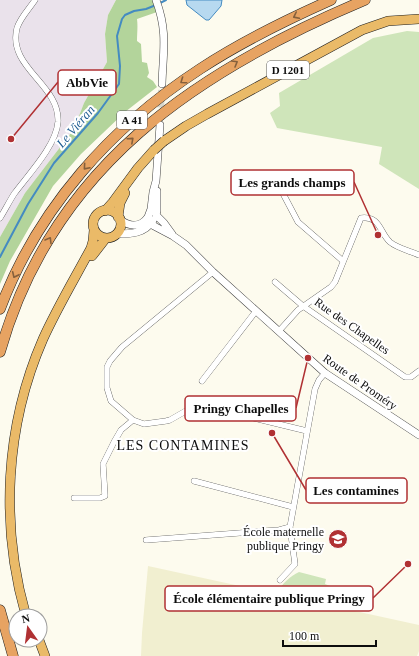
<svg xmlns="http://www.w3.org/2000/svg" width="419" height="656" font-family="Georgia,serif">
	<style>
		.industrial { fill: #eae2eb }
		.farmland { fill: #f1efd0 }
		.green { fill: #cfe5ba }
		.forest { fill: #b3d49b }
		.water { fill: #b7d9f0; stroke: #448bc1 }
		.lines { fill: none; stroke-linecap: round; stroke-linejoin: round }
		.stream { stroke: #448bc1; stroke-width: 2 }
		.tertiary-tunnel { stroke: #d9d7cc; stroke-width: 7; stroke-dasharray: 7 3.5; stroke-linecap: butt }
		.minor-casing { stroke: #404040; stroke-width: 6 }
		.tertiary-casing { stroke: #404040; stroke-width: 8 }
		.trunk-casing { stroke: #1e1e1e; stroke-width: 10 }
		.motorway-casing { stroke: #1e1e1e; stroke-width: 11 }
		.minor { stroke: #fff; stroke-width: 5.5 }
		.tertiary { stroke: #fff; stroke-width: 7 }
		.trunk { stroke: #eaba68; stroke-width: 9 }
		.motorway { stroke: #e7a362; stroke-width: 10 }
		.trunk-bridge-casing { stroke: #1e1e1e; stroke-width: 10; stroke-linecap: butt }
		.trunk-bridge { stroke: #eaba68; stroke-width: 9 }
		.oneway { stroke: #85603c }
		.labels { text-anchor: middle; stroke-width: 4; stroke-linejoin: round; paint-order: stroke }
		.shield { fill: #fff; stroke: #565656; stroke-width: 1 }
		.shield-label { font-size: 11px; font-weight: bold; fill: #0d0d0d }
		.street-label { font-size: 12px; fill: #0d0d0d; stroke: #fff }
		.poi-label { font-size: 12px; fill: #0d0d0d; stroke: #fff; text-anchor: end }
		.water-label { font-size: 13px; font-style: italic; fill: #215e93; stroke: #fff }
		.quarter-label { font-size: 14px; letter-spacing: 1px; fill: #0d0d0d; stroke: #fff }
		.leader { fill: none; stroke: #b03133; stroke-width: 1.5 }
		.callout-dot { fill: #b03133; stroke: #fff; stroke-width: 1.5 }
		.callout { fill: #fff; stroke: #b03133; stroke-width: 1.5 }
		.callout-label { font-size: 13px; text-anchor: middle; font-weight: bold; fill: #0d0d0d }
	</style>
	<rect width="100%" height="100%" fill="#fdfbee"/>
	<path class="industrial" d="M0 0H116L108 15 105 34 107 62 84 103 74 129 25 193 0 237Z"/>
	<path class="farmland" d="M148 566 419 625V651L417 656H141L142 633Z"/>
	<path class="green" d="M407 31 419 32V189L379 164 382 147 277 128 270 113 280 106 279 93 373 38Z
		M299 572 326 579 325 584 330 586 334 604 278 593C279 586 292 575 299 572Z"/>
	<path class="forest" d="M116 0H152L157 12 137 19C138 27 137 33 137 41L141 44 142 62 147 63 149 73 147 77 153 81 157 87 125 112 81 154 53 186 10 261 0 284V237L25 193 74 129 84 103 107 62 105 34 108 15Z"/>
	<path class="water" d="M186 0H222L221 6 209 20H206L187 5Z"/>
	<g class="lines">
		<path class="stream" d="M160 3 166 0
			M0 257 28 204 54 163 98 113 119 84 120 66 117 36 122 19 125 15 134 11 146 9 156 5"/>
		<path class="tertiary-tunnel" d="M160 118 162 84"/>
		<defs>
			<path id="minor" d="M279 186 298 222 343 261
				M0 218C5 210 9 202 14 194 28 175 56 146 58 122 60 84 7 68 17 28 20 18 29 9 35 0
				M213 272 122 347 110 361 107 367V388L111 401 133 420 144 424 166 421 170 420 191 408 200 405 307 431
				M275 282 303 306 405 377H411L419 371
				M279 331 298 310 331 287 335 282 361 218C381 216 379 232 390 242 397 248 410 251 419 255
				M202 381 256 311
				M194 481 293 507
				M74 498H100L105 496 103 464 114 442 121 430 133 420
				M146 540 279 530 290 527 315 389 319 380 325 373
				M280 580 295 564 290 527"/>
			<path id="tertiary" d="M156 0C168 32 163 52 162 84
				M160 125 156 181 153 192 151 209 148 217 154 226 173 236 186 245 213 272 325 373 419 435
				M157 191V211L156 215 164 223 172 234
				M119 219C130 227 140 228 148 217
				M116 234C130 234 145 234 153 220"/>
			<path id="trunk" d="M164 141 186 126 207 114 362 30 388 21 419 19
				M93 224a14 14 0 1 1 28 0a14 14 0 1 1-28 0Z
				M105 211 113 202 138 168 154 150
				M118 217 120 203 125 193
				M92 256 106 238
				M26 616C0 525 5 426 43 339 57 308 75 278 91 248L93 241 94 230
				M39 640 45 656"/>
			<path id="motorway" d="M0 309C38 208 111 127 200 69 241 42 286 20 331 0
				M0 352C52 167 196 71 365 0
				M0 610 13 656"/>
		</defs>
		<use href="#minor" class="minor-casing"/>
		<use href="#tertiary" class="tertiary-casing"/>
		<use href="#trunk" class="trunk-casing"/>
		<use href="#motorway" class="motorway-casing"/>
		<use href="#minor" class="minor"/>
		<use href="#tertiary" class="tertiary"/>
		<use href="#trunk" class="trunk"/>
		<use href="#motorway" class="motorway"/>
		<defs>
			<path id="trunk-bridge" d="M154 150 164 141"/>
		</defs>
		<use href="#trunk-bridge" class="trunk-bridge-casing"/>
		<use href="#trunk-bridge" class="trunk-bridge"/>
	</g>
	<defs><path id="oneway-chevron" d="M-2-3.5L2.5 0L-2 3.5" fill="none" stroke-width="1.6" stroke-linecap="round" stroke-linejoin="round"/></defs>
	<g class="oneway">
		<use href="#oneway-chevron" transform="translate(296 16) rotate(154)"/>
		<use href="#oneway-chevron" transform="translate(235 63) rotate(-30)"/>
		<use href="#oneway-chevron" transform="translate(183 81) rotate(145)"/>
		<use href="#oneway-chevron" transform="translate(131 140) rotate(-42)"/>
		<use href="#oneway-chevron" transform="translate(86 167) rotate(131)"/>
		<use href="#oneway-chevron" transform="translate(49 240) rotate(-59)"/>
		<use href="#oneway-chevron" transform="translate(15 275) rotate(115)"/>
	</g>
	<defs>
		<symbol id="school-disc" viewBox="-11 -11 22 22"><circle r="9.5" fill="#b03133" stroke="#fff"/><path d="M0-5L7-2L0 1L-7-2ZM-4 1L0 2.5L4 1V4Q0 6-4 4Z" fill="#fff"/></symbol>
	</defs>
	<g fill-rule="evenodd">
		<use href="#school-disc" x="327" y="528" width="22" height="22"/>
	</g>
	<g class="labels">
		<g class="shield">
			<rect x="267" y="61" width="42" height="18" rx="3"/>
			<rect x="117" y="111" width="30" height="18" rx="3"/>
		</g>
		<g class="shield-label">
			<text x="288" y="74">D 1201</text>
			<text x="132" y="124">A 41</text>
		</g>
		<g class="street-label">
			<text transform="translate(352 326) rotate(35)" y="4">Rue des Chapelles</text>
			<text transform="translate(360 382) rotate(35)" y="4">Route de Proméry</text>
		</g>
		<g class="poi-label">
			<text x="324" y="536">École maternelle<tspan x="324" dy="14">publique Pringy</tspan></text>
		</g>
		<g class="water-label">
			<text transform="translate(75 126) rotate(-49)" y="5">Le Viéran</text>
		</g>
		<g class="quarter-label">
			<text x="183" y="450">LES CONTAMINES</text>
		</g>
	</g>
	<path class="leader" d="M11 139L58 82M378 235L354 182M308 358L296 408M272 433L306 490M408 564L373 598"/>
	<g class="callout-dot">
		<circle cx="11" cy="139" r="4"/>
		<circle cx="378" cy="235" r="4"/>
		<circle cx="308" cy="358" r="4"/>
		<circle cx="272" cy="433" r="4"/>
		<circle cx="408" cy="564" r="4"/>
	</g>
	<g class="callout">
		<rect x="58" y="70" width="58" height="25" rx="4"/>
		<rect x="231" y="170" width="123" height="25" rx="4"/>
		<rect x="185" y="396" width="111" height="25" rx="4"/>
		<rect x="306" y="478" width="101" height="25" rx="4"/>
		<rect x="165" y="586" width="208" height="25" rx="4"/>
	</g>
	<g class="callout-label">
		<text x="87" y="87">AbbVie</text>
		<text x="292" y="187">Les grands champs</text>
		<text x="241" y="413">Pringy Chapelles</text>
		<text x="356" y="495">Les contamines</text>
		<text x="269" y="603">École élémentaire publique Pringy</text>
	</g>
	<g transform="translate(28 628) rotate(346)"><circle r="19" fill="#ffffff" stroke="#9e9e9e"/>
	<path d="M0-3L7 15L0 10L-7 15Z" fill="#b03133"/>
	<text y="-6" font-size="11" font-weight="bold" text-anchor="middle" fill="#0d0d0d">N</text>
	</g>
	<path d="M283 640v6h93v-6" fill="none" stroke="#0d0d0d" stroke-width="2"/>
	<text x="289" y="640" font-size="12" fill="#0d0d0d" stroke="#ffffff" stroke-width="3" paint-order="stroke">100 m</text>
</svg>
